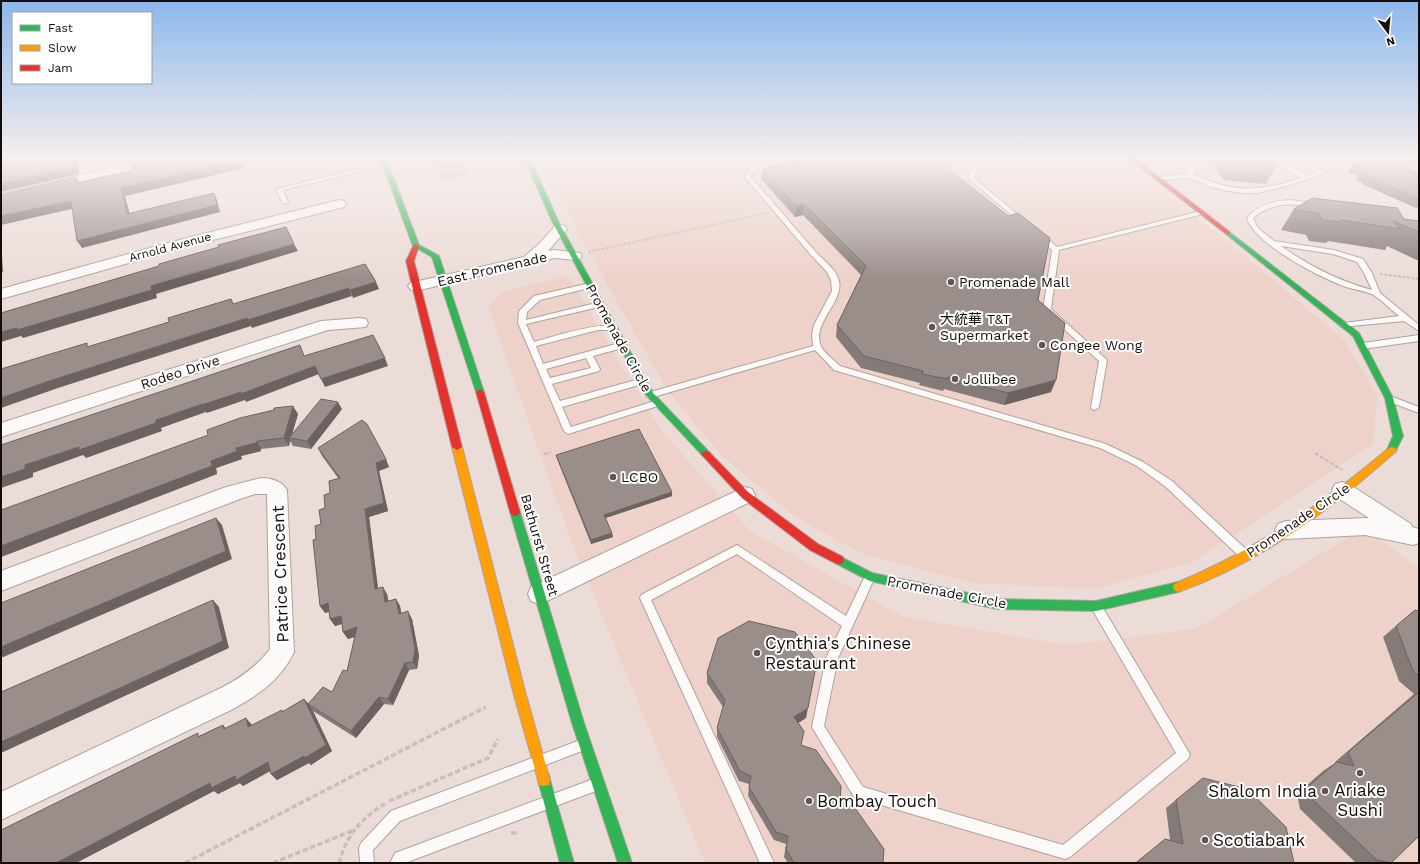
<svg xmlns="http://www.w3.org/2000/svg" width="1420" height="864" font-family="'Work Sans','Noto Sans SC',sans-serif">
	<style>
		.built { fill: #eed2ca }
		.green { fill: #e2b8ac }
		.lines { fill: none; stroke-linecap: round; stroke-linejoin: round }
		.lane-casing { stroke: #aea29e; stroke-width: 2 }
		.street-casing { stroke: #aea29e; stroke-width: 2 }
		.fast-casing { stroke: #aea29e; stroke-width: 2 }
		.slow-casing { stroke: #aea29e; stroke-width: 2 }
		.jam-casing { stroke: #aea29e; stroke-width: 2 }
		.path-far2 { stroke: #c5c0be; stroke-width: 2; stroke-dasharray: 3 1.5; stroke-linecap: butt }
		.path-far1 { stroke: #c5c0be; stroke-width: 2.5; stroke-dasharray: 4 2; stroke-linecap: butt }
		.path { stroke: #c5c0be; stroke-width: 3.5; stroke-dasharray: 5.5 2.5; stroke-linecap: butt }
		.lane { fill: #fcfaf9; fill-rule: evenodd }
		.street { fill: #fcfaf9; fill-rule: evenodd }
		.fast { fill: #30b455; fill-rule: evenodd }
		.slow { fill: #ff9f0a; fill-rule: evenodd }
		.jam { fill: #e5322d; fill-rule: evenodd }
		.wall { fill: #847a78 }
		.shaded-wall { fill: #6c6361 }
		.building { fill: #9a8e8b; stroke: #6c6361 }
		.poi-dot { fill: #615552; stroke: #fff; stroke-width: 1.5 }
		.labels { text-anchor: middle; stroke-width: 4; stroke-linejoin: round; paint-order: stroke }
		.far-street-label { font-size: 12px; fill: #160d0a; stroke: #fff }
		.street-label { font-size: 14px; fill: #160d0a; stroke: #fff }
		.poi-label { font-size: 14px; fill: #160d0a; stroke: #fff; text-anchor: start }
		.near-street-label { font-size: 17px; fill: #160d0a; stroke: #fff }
		.near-poi-label { font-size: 17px; fill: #160d0a; stroke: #fff; text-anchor: start }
	</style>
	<rect width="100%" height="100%" fill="#ecdcd7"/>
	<path class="built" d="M536 158H1118L1226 240 1345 341 1377 395 1373 444 1193 562 1095 589 973 583 863 554 795 517 721 455 667 390Z
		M568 276 660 428 750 531 904 617 1067 645 1195 629 1364 528 1419 568V863H705L571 541 488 307 501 292Z"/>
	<path class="green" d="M432 158H461L470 175 442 180Z"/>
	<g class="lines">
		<defs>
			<path id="lane" d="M741 158H747L756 169V171L750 176C772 201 793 226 814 250 822 260 836 268 839 281 844 302 811 324 821 346 823 352 835 361 840 366L1106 444 1143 462 1172 481 1250 553 1251 556 1250 559 1246 560 1242 559 1166 487 1137 466 1100 448 834 370 815 350 650 398 647 397 646 395 647 393 813 346 812 335 814 325 832 291 831 280 827 272 811 255 745 177V175L751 170Z
				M977 158H983L974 178 1025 221V223H1021L969 179 968 178Z
				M1172 158H1178V161C1185 167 1193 169 1202 165V163L1195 158H1203L1207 161 1208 166 1204 169 1194 171 1195 175C1237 194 1258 191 1302 178L1270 162V160L1272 159 1308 176 1317 173 1287 158H1295L1326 173 1290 185 1258 193H1243L1228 191 1208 186 1191 178 1157 180V178L1159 177 1188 174 1187 170 1179 167 1172 161Z
				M385 162 388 164 387 165 283 190 288 202 285 204 282 202 276 189Z
				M1289 200 1316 203 1319 205C1314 209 1304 205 1298 205 1281 203 1266 207 1253 218L1258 228 1274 241 1334 250 1363 259 1372 273 1380 293 1419 325V331L1404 321 1341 327 1340 325 1344 323 1399 316C1391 310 1384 302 1375 296 1368 291 1355 290 1346 287 1321 278 1254 244 1247 218 1258 205 1273 201 1289 200ZM1281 246 1333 254 1357 262 1364 273 1372 290C1339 281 1309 266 1281 246Z
				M1201 211 1204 213 1203 214 1059 250 1051 309 1107 360 1099 407 1095 410 1092 409 1091 407 1099 361 1043 310 1052 250 1038 236 1041 234 1043 235 1057 247Z
				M590 283H593V287L540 300 527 312 526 320 600 302 604 304 603 306 526 324 534 342C548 338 608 319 618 328L614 330H598L536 346 543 364 623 342 627 345 626 347 593 356 600 369 599 371 552 384 560 401 643 378 647 381 646 383 562 407 571 427 658 400 662 403 661 405 568 434 564 431 518 323 519 311 534 296ZM586 358 591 368 550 378 546 369Z
				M1419 335V341L1363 349 1359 346 1363 343Z
				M1390 396 1419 407V413L1387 401 1386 399Z
				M737 545 846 616 866 574 870 573 874 574 875 577 838 658 824 726 863 787 1063 845 1176 753 1092 609 1091 606 1092 603 1096 601 1100 603 1188 751 1190 755 1188 759 1070 857 1065 859 854 797 812 727 826 658 842 626 737 554 651 600 774 863H760L640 598 641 595Z
				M583 739 587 741 589 745 587 749 400 821 373 850 374 863H360L359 848 361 843 391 811Z
				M596 778 601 779 602 784 601 789 405 863H390L395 853Z"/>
			<path id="street" d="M153 158H176L174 161 1 202V194Z
				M339 200 344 201 346 204 344 207 189 246 1 299V289L179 240Z
				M560 225 565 226 567 229 548 251 554 250 580 253 582 256 580 259 575 260 554 258 416 291 410 289 408 286 410 283 524 257 540 243 555 226Z
				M360 318 366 319 368 323 366 327 328 330 1 437V423L321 321Z
				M261 478C271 478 282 481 287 490L294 652C281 680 257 696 231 710L1 820V792L223 687C242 677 257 666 270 649L267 494H255L240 499 1 591V571L226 487Z
				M1342 482 1349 484 1411 524 1412 527 1419 529V543L1413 545 1365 535 1286 539 1278 536 1275 530 1278 524 1286 521 1369 518 1335 496 1332 490 1335 484Z
				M745 487 752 489 755 495 752 501 547 601 539 604 531 601 528 594 531 587Z"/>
			<path id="fast" d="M380 158H386L419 245 439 256 484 392 483 394H477L476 392 432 257 413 246Z
				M524 158H530L559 223 653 393 709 452 711 454 709 456H703L646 395 553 223Z
				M1228 231 1359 333 1393 398 1403 436 1395 452H1389L1387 450 1393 436 1385 398 1353 336 1226 234V232Z
				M515 508 518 509 520 512 584 723 632 863H618L572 723 510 512 512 509Z
				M839 556 872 573 997 599 1096 601 1178 582 1182 584 1183 587 1182 590 1178 592 1096 611 997 609 870 581 835 563 834 560 835 557Z
				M544 774 549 775 550 780 574 863H560L538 780 539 775Z"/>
			<path id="slow" d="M1401 158H1410L1419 162V166Z
				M457 444 462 447 526 695 550 780 549 785 544 786 539 785 538 780 514 695 452 447Z
				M1392 447 1395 448 1397 450 1395 452C1331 509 1260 563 1178 592L1174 590 1173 587 1174 584C1256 550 1321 505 1389 448Z"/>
			<path id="jam" d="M1128 158H1135L1230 232V234H1226Z
				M416 244 419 246 414 261 462 447 457 450 452 447 406 261 413 246Z
				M480 389 484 392 520 512 518 515 515 516 512 515 510 512 476 392Z
				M706 451 709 452 748 492 818 544 843 557 844 560 843 563 839 564 835 563 810 550 742 498 703 456 701 454 703 452Z"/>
		</defs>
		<use href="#lane" class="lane-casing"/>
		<use href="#street" class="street-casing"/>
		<use href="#fast" class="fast-casing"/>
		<use href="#slow" class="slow-casing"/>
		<use href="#jam" class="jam-casing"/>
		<path class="path-far2" d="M1331 167 1339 170
			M1340 174 1339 170 1363 158
			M588 252 767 213
			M1380 274 1419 279"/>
		<path class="path-far1" d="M1315 453 1342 470
			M544 454 551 452"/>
		<path class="path" d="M389 801 488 758 498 739
			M511 833H518
			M185 863 486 707
			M273 863 354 830
			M339 863C346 836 361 818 385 804"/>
		<use href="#lane" class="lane"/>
		<use href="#street" class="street"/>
		<use href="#fast" class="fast"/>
		<use href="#slow" class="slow"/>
		<use href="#jam" class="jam"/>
	</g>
	<path class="wall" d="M785 158H934L1038 300 1051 392 1004 405 944 389 943 391 919 385 920 383 861 368 836 337 837 325 861 275 803 215 795 217 761 179 762 169 790 163Z
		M1210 158H1271L1276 166 1266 184 1223 180Z
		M1353 165 1404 167 1419 173V207L1416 208 1362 184 1363 183 1356 180 1359 176 1348 172Z
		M1294 209 1404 219 1419 221V261L1387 246 1385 250 1328 241 1326 243 1309 241 1306 235 1281 230Z
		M342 409 311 449 293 446 290 441 289 446 261 449V451L241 456 242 459 216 468 217 474 1 557V510L298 414 292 434Z
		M318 448 389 467 379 471 388 511 369 517 378 588 387 594 388 601 396 599 400 606 401 614 412 619 419 656 417 669 409 670 393 705 384 704 356 738 313 711 312 709 332 751 311 765 309 763 277 780 271 774 270 771 243 786 240 783 218 794 214 791 76 863H1L201 735 223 725 226 728 252 725 283 711 308 704 332 692 347 671 355 637 348 639 343 632 342 624 335 626 330 619 329 612 325 613 320 606 316 539 330 493 338 478 322 456Z
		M556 455 672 496 606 518 613 537 591 544 557 459Z
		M1415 610 1419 611V836L1391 863H1356L1300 809 1297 794 1323 771 1335 763V762L1414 694 1399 681 1383 637Z
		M707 673 806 718 798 723 801 745 840 803 883 863H788L784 857 786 844 774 840 748 796 749 784 739 781 717 737V728L723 707 707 683Z
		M1176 800 1294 863H1135L1165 839 1170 840 1166 808Z"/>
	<path class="shaded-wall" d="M13 158H17L18 168 13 161Z
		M73 158H77L79 174 1 192V184Z
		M131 158H146L133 161Z
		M240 158 245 168 125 196 132 222 127 214 121 188Z
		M76 177 81 185 77 183Z
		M214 193 217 200 220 212 82 248 77 241Z
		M71 201 76 208 1 225V216Z
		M804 204 803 215 795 217 796 206Z
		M294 244 298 251 156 294 157 298 23 338 21 336 1 342V332L151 286Z
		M1 253 2 255 3 272 1 273Z
		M376 282 379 289 353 298 350 290Z
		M349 288 352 296 252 328 251 326 58 388 1 408V398L52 380 247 318Z
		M385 358 388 366 325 387 321 379Z
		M315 366 319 374 246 402 245 400 207 413 206 412 161 428 162 431 86 458 83 455 33 473V477L1 488V477L25 465 202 404Z
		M1056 380 1051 392 1004 405 1008 393Z
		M338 402 342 409 311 449 307 441Z
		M293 406 298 414 291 438H289L290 441 289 446 284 438Z
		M257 441 261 449V451L241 456 242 459 216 468 217 474 1 557V546L211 461 236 448Z
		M386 459 389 467 379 471 388 511 369 517 379 597 375 589 365 509 376 463Z
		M672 492V496L605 518 604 515Z
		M216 518 222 525 232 559 1 658V647Z
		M612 533 613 537 591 544V540Z
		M383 587 387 594 390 610 385 602Z
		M396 599 400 606 403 622 399 614Z
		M213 600 219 607 229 648 1 753V742Z
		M328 603 333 610 325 613 320 606Z
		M408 611 412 619 419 656 417 669 413 662Z
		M341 616 345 623 335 626 330 619Z
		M357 627 361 635 348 639 343 632Z
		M405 663 409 670 393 705 388 699Z
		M379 697 384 704 356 738 351 731Z
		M304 699 310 705 308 704 312 709 332 751 311 765 309 763 277 780 271 774Z
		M808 708 806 718 792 727 794 717Z
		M246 718 252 725 248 727Z
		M268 762 274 769 243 786 240 783 218 794 214 791 76 863H56L210 783 235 776Z"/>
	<path class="building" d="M1 158H13V161L24 158H73L75 167 1 184Z
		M159 158H164L166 162 183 158H240L241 160 121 188 127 214 214 193 217 205 77 241 71 201 1 216V195L76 177 77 183 133 170 132 164Z
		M797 158H934L1008 216 1018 213 1050 238 1038 300 1065 323 1056 380 1008 393 947 377V379L922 374 923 371 864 356 837 325 866 266 804 204 796 206 762 169 800 161Z
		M1229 158H1271L1276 166 1232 163Z
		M1366 158H1388L1401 163 1404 167 1419 173V199L1367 177 1368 176 1361 173 1367 170 1353 165Z
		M1312 198 1397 208 1404 219 1419 221V232L1393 221 1400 229 1341 220 1340 222 1322 220 1319 214 1294 209Z
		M286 227 294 244 151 286 152 290 17 330V328L1 332V313L159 266V264L219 247 218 245Z
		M365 264 376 282 350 290 349 288 248 320 247 318 52 380 1 398V369L87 343V347L169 322 168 318 231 299 233 304Z
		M373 335 385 358 321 379 315 366 241 394V392L202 405V404L156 420V423L79 450V447L25 465V469L1 477V445L300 345 304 356Z
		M321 399 338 402 307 441 289 438Z
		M293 406 284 438 257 441 256 443 236 448 237 451 211 461 212 466 1 546V510L208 435 207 430 240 418 274 410V408Z
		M362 420 367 424 386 459 376 463 384 503 365 509 375 589 383 587 385 602 396 599 399 614 408 611 415 649 413 662 405 663 388 699 379 697 351 731 308 704 323 687 332 692 343 670 347 671 357 627 343 632 341 616 330 619 328 603 320 606 313 540 316 539 315 526 321 524 319 510 325 508 324 495 330 493 329 481 340 478 318 448Z
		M639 429 672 492 604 515 612 533 591 540 556 455Z
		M216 518 226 551 1 647V603Z
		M213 600 223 641 1 742V692Z
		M1415 610 1419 611V676L1413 671 1396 626Z
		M749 621 795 632 817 661 808 708 794 717 804 731 801 745 816 750 841 786 840 803 855 808 884 849 883 863H794L786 849 788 836 776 832 749 787 751 776 740 771 717 728 725 700 707 673 718 638Z
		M1419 692V836L1391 863 1377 860 1313 800 1310 785 1337 762 1354 766 1348 752Z
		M304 699 326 745 305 758 304 756 271 774 268 762 236 780 235 776 211 788 210 783 56 863H1V830L198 733V737L223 725 224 729 246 718 248 727 282 710V712Z
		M1203 778 1247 789 1286 827 1294 863H1136L1165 839 1183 844 1176 800Z"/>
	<linearGradient id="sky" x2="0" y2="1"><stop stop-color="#8cb7ec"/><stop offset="0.57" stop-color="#f6efed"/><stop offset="1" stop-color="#f6efed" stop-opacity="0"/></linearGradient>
	<rect width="1420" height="279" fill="url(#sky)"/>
	<g class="poi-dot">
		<circle cx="951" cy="282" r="4"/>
		<circle cx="932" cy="327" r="4"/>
		<circle cx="1042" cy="345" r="4"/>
		<circle cx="955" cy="379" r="4"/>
		<circle cx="613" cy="477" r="4"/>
		<circle cx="757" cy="653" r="4"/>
		<circle cx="1360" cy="773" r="4"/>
		<circle cx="1325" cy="791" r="4"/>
		<circle cx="809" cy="801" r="4"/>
		<circle cx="1205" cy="840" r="4"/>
	</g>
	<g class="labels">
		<g class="far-street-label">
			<text transform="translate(170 247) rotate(-15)" y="4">Arnold Avenue</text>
		</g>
		<g class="street-label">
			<text transform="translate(492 269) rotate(-13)" y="5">East Promenade</text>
			<text transform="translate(619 338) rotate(61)" y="5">Promenade Circle</text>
			<text transform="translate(180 372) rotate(-18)" y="5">Rodeo Drive</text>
			<text transform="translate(1298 520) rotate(-34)" y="5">Promenade Circle</text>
			<text transform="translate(540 545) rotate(74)" y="5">Bathurst Street</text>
			<text transform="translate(947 592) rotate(11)" y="5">Promenade Circle</text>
		</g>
		<g class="poi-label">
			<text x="959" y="287">Promenade Mall</text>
			<text x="940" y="324">大統華 T&amp;T<tspan x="940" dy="16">Supermarket</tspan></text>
			<text x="1050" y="350">Congee Wong</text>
			<text x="963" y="384">Jollibee</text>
			<text x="621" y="482">LCBO</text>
		</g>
		<g class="near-street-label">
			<text transform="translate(280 574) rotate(-92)" y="6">Patrice Crescent</text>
		</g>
		<g class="near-poi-label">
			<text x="765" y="649">Cynthia's Chinese<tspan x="765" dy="20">Restaurant</tspan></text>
			<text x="1360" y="796" text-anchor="middle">Ariake<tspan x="1360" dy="20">Sushi</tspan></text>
			<text x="1317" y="797" text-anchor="end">Shalom India</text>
			<text x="817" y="807">Bombay Touch</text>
			<text x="1213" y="846">Scotiabank</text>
		</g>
	</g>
	<rect width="1420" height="864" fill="none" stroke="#160d0a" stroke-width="4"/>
	<rect x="12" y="12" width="140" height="72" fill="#ffffff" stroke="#a29e9d"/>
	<rect x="20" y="25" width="20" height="6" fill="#30b455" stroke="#a29e9d"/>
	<text x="48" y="32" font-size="12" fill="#160d0a">Fast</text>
	<rect x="20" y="45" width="20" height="6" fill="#ff9f0a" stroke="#a29e9d"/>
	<text x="48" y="52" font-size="12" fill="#160d0a">Slow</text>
	<rect x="20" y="65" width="20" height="6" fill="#e5322d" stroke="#a29e9d"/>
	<text x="48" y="72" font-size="12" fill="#160d0a">Jam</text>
	<g transform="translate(1388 32) rotate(164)" stroke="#ffffff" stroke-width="3" paint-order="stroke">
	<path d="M0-3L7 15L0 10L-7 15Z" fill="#160d0a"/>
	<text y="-6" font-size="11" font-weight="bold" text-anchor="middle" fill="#160d0a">N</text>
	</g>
</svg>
